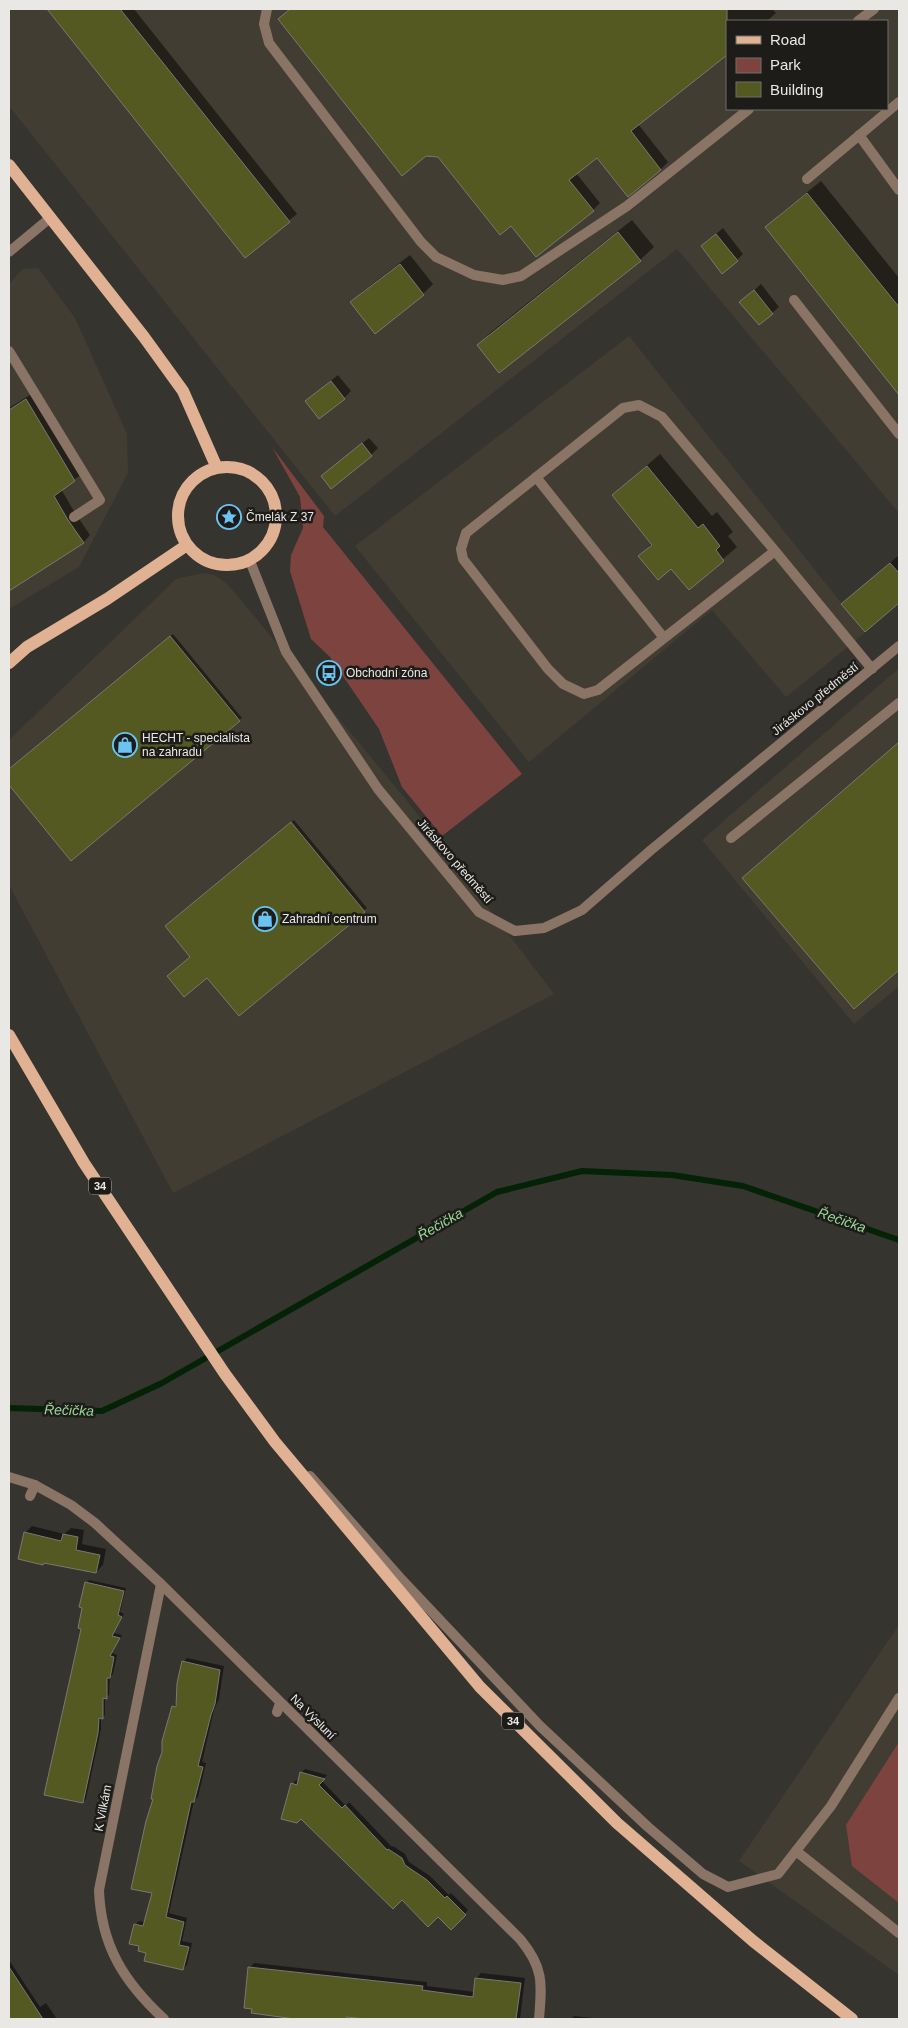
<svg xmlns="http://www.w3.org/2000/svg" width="908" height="2028" font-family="Arial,sans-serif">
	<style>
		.built { fill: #423d32; fill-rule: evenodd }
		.green { fill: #7d443f }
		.shadow { fill: #0007 }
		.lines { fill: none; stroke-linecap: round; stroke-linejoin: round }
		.stream { stroke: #032206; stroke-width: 6 }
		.building { fill: #535920; stroke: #787973 }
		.lane { stroke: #8a7465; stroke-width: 10 }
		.street { stroke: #8a7465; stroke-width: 10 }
		.primary { stroke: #e0b293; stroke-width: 12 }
		.labels { text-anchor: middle; stroke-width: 5; stroke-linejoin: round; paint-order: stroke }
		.shield { fill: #1d1c19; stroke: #acaba8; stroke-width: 1 }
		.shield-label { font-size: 11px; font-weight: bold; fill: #eae8e5 }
		.poi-label { font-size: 12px; fill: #eae8e5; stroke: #1d1c19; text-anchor: start }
		.street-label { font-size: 12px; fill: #eae8e5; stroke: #1d1c19 }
		.water-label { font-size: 14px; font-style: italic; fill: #98d898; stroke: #1d1c19 }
	</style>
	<rect width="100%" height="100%" fill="#36342f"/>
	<path class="built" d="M9 9H899V513L677 249 335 516 9 106ZM727 21H887V109H727Z
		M38 268 75 318 127 434 128 473 79 567 9 609V284L23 269Z
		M629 336 865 633 786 697 712 610 529 762 355 546Z
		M203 573 214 575 225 582 235 593 408 802 554 994 173 1193 9 885V740L176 579Z
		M899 668V986L854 1024 702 840Z
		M899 1625V1975L739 1861Z"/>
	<path class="green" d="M272 447 324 516 323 527 522 774 442 836 402 787 379 729 330 657 311 639 290 571 291 555 303 528 300 497Z
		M899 1742V1903L852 1866 846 1825Z"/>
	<path class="shadow" d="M49 9H134L297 214 245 256Z
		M290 9H772L776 13 767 21H727L638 124 668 162 661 169 628 195 597 156 576 173 600 203 593 210 512 224 286 12Z
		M821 181 899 278V393L766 228 780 214Z
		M632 220 654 247 640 260 478 345 491 332Z
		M723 228 743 254 737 260 702 246Z
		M410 255 433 284 423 294 352 302 362 292Z
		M761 284 779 307 772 313 741 302Z
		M338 375 351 391 344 398 306 401Z
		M33 393 82 474 61 489 75 513 90 535 84 542 9 590V408Z
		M369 438 378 448 371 455 329 470Z
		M660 454 712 516 717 512 733 532 728 536 737 547 689 588 672 567 640 556 652 543 613 495Z
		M899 555V602L865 630 843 604Z
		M173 634 242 718 71 859 9 783V770Z
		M899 743V968L854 1007 743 878Z
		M294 820 367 908 239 1015 192 957 169 923Z
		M32 1526 64 1534 71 1528 84 1530 82 1544 106 1549 103 1565 96 1572 25 1533Z
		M89 1580 126 1588 120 1612 124 1614 114 1633 122 1635 112 1653 117 1655 113 1674 110 1677 109 1695 105 1697V1715L101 1718V1729L86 1799 83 1802 82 1628 86 1583Z
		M187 1658 224 1666 219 1699 214 1710 202 1762 206 1763 198 1797 194 1801 169 1913 187 1918 182 1941 192 1943 187 1965 183 1969 147 1952 135 1925 139 1921 146 1922 153 1892 155 1799 173 1707 178 1702 183 1662Z
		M305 1769 327 1775 322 1781 346 1806 349 1802 392 1847 393 1846 405 1854 409 1862 430 1876 449 1895 451 1893 468 1910 451 1928 292 1784 296 1780 299 1781 301 1773Z
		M9 1960 40 2007 46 2003 57 2019H9Z
		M254 1963 427 1982V1986L475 1992 477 1978 481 1973 525 1978 520 2019 339 2018 311 2019 253 2012 250 1968Z
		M574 2016 603 2019H571Z"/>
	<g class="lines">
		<path class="stream" d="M9 1408 102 1411 162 1383 497 1192 582 1171 672 1175 743 1186 899 1240"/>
	</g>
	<path class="building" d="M47 9H120L290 222 245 258Z
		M290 9H727V55L631 131 661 170 628 197 597 158 569 180 594 211 536 257 511 226 500 235 438 157 426 156 402 176 278 19Z
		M807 193 899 307V395L765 227Z
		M618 232 641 261 499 373 477 345Z
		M716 234 738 261 722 274 701 246Z
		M400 264 424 295 375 334 350 302Z
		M754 290 773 314 759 325 739 302Z
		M331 381 345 399 319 419 305 401Z
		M26 399 75 481 54 496 68 520 84 543 9 591V410Z
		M362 443 372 456 331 489 321 476Z
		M647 466 698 528 703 524 720 546 716 550 724 561 689 590 671 569 658 580 638 556 652 545 612 495Z
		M890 563 899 573V603L865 632 841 604Z
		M170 636 240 721 71 861 9 785V769Z
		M899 742V970L854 1009 742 878Z
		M291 822 365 912 239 1016 207 978 184 997 167 976 190 957 165 926Z
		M24 1532 61 1541 63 1534 78 1537 76 1550 100 1555 96 1573 44 1563 43 1565 18 1559Z
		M85 1582 124 1591 118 1615 122 1617 112 1636 120 1638 110 1656 114 1657 110 1678H107V1699L103 1698V1719L99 1718 98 1733 83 1803 44 1795 81 1629 78 1628 82 1608 79 1607Z
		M182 1661 220 1670 215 1704 211 1715 198 1766 203 1767 194 1802H191L166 1917 184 1922 179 1945 189 1947 183 1970 144 1961 146 1953 138 1951 139 1946 129 1944 134 1924 143 1926 152 1893 131 1889 146 1821 153 1799H151L157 1766 162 1752V1741L172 1706 176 1707 177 1683Z
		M300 1772 325 1779 319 1785 342 1808 345 1805 387 1850 388 1849 402 1858 405 1865 427 1880 445 1898 447 1896 466 1915 451 1930 438 1917 428 1927 402 1900 393 1909 301 1819 297 1823 281 1819 291 1783 297 1785Z
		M9 1967 43 2019H9Z
		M248 1967 423 1986 422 1990 473 1997 475 1978 521 1983 516 2019H366L346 2017V2019H295L251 2013 252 2009 244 2008Z"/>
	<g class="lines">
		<path class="lane" d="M267 9 264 24 269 43 421 242 436 257 474 275 503 280 521 276 627 206 749 109
			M858 21 874 9
			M859 135 899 190
			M807 179 899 102
			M9 252 50 218
			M794 300 899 434
			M9 351 100 500 74 517
			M536 477 664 638
			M775 551 598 690 584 694 563 684 548 669 463 559 461 549 466 533 623 408 639 405 662 417 775 551 872 669
			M731 838 899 703
			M310 1476 403 1581 540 1726 648 1827 703 1874 728 1887 778 1874 831 1806 899 1698
			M30 1496 35 1485
			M277 1712 280 1703"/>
		<path class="street" d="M250 561 286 652 378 789 479 912 515 931 544 928 582 910 651 850 899 646
			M9 1477 35 1485 71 1505 95 1523 161 1584 520 1939C544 1968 542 1983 539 2019
			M161 1584 99 1890C101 1946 124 1982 164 2019
			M796 1851 899 1933"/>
		<path class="primary" d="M9 165 144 337 183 391 217 468
			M178 516a49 49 0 1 1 98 0a49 49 0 1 1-98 0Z
			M9 663 27 647 107 599 187 545
			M9 1035 84 1163 225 1374 275 1442 480 1687 617 1823 753 1941 852 2019"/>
	</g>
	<defs>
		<symbol id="sight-ring" viewBox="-11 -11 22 22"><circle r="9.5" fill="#1d1c19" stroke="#6ac3f1" stroke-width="1.5"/><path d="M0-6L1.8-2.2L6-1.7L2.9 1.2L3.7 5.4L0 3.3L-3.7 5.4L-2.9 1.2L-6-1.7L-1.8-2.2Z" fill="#6ac3f1"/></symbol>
		<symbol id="bus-ring" viewBox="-11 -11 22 22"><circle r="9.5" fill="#1d1c19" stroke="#6ac3f1" stroke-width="1.5"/><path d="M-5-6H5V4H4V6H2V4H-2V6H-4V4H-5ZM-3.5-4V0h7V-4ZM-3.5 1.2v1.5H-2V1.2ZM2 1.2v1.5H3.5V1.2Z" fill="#6ac3f1"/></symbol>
		<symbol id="shop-ring" viewBox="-11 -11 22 22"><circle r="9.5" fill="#1d1c19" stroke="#6ac3f1" stroke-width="1.5"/><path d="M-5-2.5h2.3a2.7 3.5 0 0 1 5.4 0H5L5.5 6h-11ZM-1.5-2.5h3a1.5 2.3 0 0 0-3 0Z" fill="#6ac3f1"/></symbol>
	</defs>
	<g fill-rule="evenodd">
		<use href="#sight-ring" x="215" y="503" width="28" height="28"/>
		<use href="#bus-ring" x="315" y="659" width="28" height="28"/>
		<use href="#shop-ring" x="111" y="731" width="28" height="28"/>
		<use href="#shop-ring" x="251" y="905" width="28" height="28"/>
	</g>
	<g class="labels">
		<g class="shield">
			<rect x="89" y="1177.5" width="22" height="17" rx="4"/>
			<rect x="502" y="1712.5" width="22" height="17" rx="4"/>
		</g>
		<g class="shield-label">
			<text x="100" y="1190">34</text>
			<text x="513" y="1725">34</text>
		</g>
		<g class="poi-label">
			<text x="246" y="521">Čmelák Z 37</text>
			<text x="346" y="677">Obchodní zóna</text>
			<text x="142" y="742">HECHT - specialista<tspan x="142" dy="14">na zahradu</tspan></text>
			<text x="282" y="923">Zahradní centrum</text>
		</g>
		<g class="street-label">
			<text transform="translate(815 699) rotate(-39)" y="4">Jiráskovo předměstí</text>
			<text transform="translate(455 861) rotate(49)" y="4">Jiráskovo předměstí</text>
			<text transform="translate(313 1717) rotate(45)" y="4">Na Výsluní</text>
			<text transform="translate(103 1808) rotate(-79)" y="4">K Vilkám</text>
		</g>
		<g class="water-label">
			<text transform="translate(842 1220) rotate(19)" y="5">Řečička</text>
			<text transform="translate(440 1224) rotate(-30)" y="5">Řečička</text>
			<text transform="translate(69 1410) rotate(2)" y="5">Řečička</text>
		</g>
	</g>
	<rect width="908" height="2028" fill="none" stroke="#eae8e5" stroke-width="20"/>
	<rect x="726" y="20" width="162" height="90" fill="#1d1c19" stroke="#6f6e6b"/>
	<rect x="736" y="36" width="25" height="8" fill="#e0b293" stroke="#6f6e6b"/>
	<text x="770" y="45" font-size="15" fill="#eae8e5">Road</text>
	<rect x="736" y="58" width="25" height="15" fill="#7d443f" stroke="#6f6e6b"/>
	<text x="770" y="70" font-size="15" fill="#eae8e5">Park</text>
	<rect x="736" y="82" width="25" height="15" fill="#535920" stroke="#6f6e6b"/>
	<text x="770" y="95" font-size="15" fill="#eae8e5">Building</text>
</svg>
